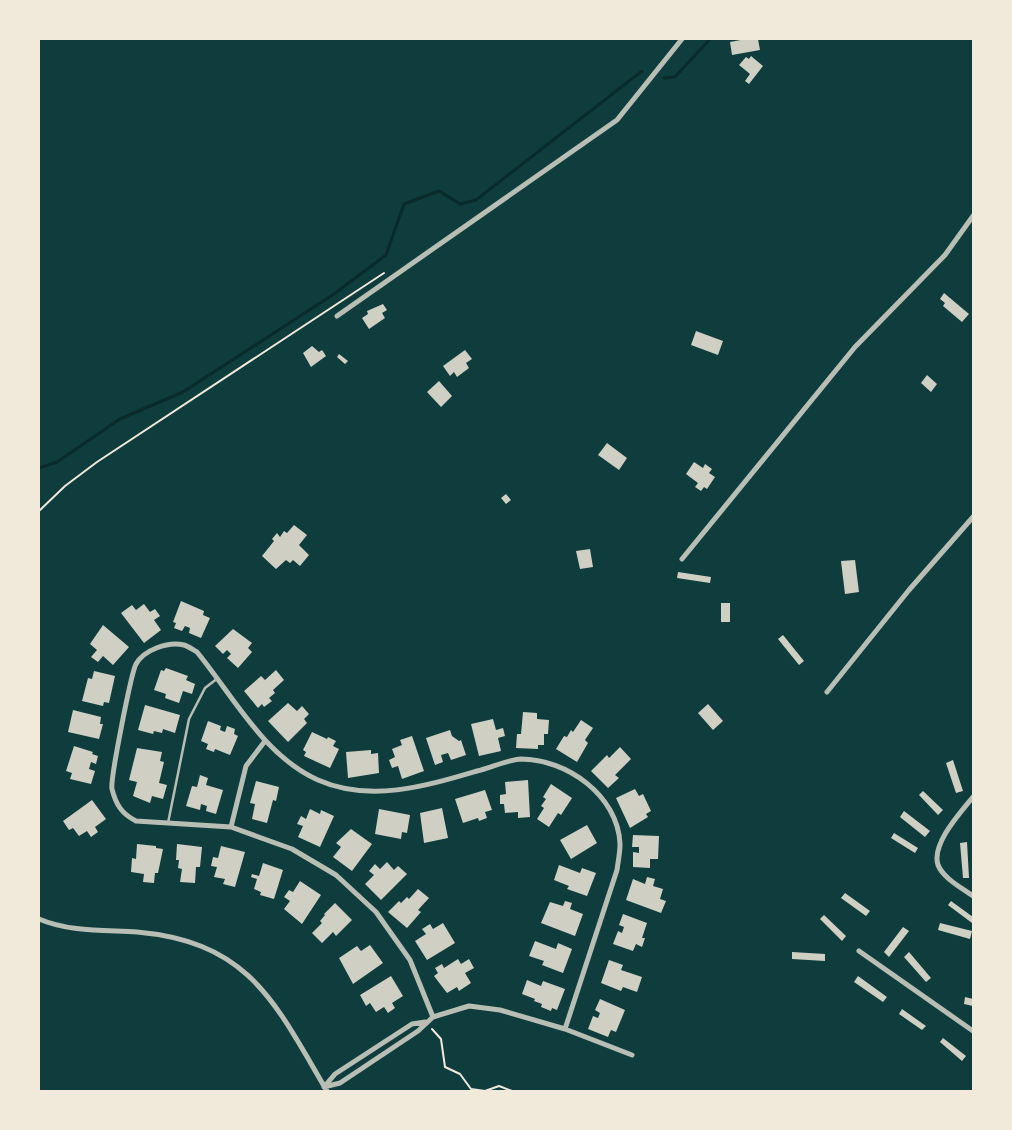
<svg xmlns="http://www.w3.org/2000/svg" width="1012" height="1130" font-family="Arial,sans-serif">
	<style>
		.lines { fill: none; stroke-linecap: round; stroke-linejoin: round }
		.stream { stroke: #0a2a2b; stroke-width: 3 }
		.building { fill: #cfcfc3 }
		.path { stroke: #f1e9da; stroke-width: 2 }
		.service { stroke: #b8beb3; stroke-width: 2.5 }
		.minor { stroke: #b8beb3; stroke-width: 5 }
	</style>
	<rect width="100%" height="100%" fill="#0f3d3e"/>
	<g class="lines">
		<path class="stream" d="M664 78 675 77 710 39
			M39 468 57 462 120 419 183 392 334 294 386 255 404 204 439 191 460 204 476 200 642 71"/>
	</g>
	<path class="building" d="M746 39H758L760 50 732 55 730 42Z
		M751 56 763 66 749 84 745 81 750 74 739 65 746 57 749 59Z
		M944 293 969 314 962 322 943 306 945 303 940 299Z
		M383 304 387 310 382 313 385 318 369 329 362 318 368 314 367 311Z
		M696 331 723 341 718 355 691 345Z
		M312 346 319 352 322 350 326 356 311 367 303 353Z
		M465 350 472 359 466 363 469 368 457 377 454 372 450 376 443 366Z
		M339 354 348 361 345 364 337 357Z
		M927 375 937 384 931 392 921 383Z
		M439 381 452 396 441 407 427 392Z
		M607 443 627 458 619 470 598 455Z
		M694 462 703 468 705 464 712 469 709 473 715 477 707 489 704 487 701 491 695 487 698 483 686 474Z
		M506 494 511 500 506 504 501 498Z
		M294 525 307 535 299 545 309 555 300 566 293 560 290 563 286 560 276 569 262 556 274 541 272 539 277 533 280 537 284 531 287 533Z
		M590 549 593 567 580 569 576 551Z
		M855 560 859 592 845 594 841 561Z
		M678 572 711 577 710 583 677 578Z
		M181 601 204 611 203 615 210 618 201 638 189 633 190 628 185 626 182 631 174 628 176 623 173 622Z
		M721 603H730V622H721Z
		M144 604 150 612 155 609 160 616 154 620 161 630 144 643 121 613 132 605 136 610Z
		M103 625 129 647 113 665 103 656 98 662 91 657 97 650 90 644Z
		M233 629 252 643 248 648 252 652 238 668 227 658 231 654 227 650 223 654 215 646Z
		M783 635 804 661 799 665 778 639Z
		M166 668 188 676 186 680 195 684 192 694 183 691 179 703 165 698 166 694 154 690 161 670 164 671Z
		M276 670 284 680 273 690 275 693 269 698 272 701 264 707 262 704 258 708 244 691 261 676 265 680Z
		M94 671 115 676 109 703 104 702 103 706 82 701 88 678 92 679Z
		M288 703 297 711 302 706 309 714 304 719 307 723 288 742 268 721Z
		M708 704 723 721 713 730 698 713Z
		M145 705 180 715 175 733 163 729 162 733 154 731 153 734 138 730Z
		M73 710 101 717 100 724H103L99 739 68 732Z
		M523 712 537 713V719L549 720 548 734H544V745H538V749L516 748 517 734H521Z
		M493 719 496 730 503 728 505 736 498 738 501 751 479 756 471 724Z
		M581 720 593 728 585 740 588 743 577 762 556 749 564 736 567 737 571 730 573 732Z
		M208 721 221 726 220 730 225 732 227 726 235 729 234 734 238 736 230 755 215 749 214 752 206 749 208 744 201 741Z
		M450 730 452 736 459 741 461 740 466 755 451 760 448 753 441 755 443 762 435 765 426 738Z
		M312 732 327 739 328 737 336 741 333 746 339 749 330 768 304 756 306 752 303 750Z
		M412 736 424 771 402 779 398 766 392 768 389 760 395 757 392 749 402 745 400 740Z
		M74 746 93 752 92 754 98 756 96 764 91 762 89 769 95 771 91 784 70 779 72 773 66 771Z
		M620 747 631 759 615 775 619 778 608 788 591 771 607 755 609 758Z
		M137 748 162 752 160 761 164 762 159 783 167 785 163 799 152 796 150 803 133 796 137 782 129 780Z
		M371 750V754L378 753 379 773 348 778 346 752Z
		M953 760 963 791 956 793 946 763Z
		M200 775 208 778 206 785 223 790 216 814 206 811 207 806 201 804 200 810 186 806 192 786 197 787Z
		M528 780 530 817 518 818V812L505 813 504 804H500V795L506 794 505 782Z
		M256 781 279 787 276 801 273 800 267 823 252 819 255 804 250 803Z
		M551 784 572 798 561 815 558 813 549 827 537 819 544 808 541 806 546 799 543 797Z
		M635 789 639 796 643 794 651 811 646 814 648 817 630 828 616 798Z
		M485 790 492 810 485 812 487 818 479 821 478 818 463 823 455 799Z
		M923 791 943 810 938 815 919 795Z
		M92 800 106 819 95 827 98 832 91 837 87 831 79 836 73 828 69 830 63 821Z
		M442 808 448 838 424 843 420 813Z
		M310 809 320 814 321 810 334 816 320 847 298 837 303 826 297 824 301 816 306 819Z
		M379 809 410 815 407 833 402 832 401 839 375 834Z
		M904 811 930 831 925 837 900 817Z
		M587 825 597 843 571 859 560 840Z
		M351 829 372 844 352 871 333 857 341 847 336 843Z
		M894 833 918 848 915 853 891 838Z
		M633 835 659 836 658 859H650V868L633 867V852L639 853V847H632Z
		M967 842 969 878H963L960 843Z
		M137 844 156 846V848L163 849 158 873H155L154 883 143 882 144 874 131 872 132 858 136 859Z
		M177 844 202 847 200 867H196L195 883 180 882 182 869 178 868 179 860H176Z
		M221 846 245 852 235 887 223 884 225 879 214 877 217 867 211 866 213 857 218 858Z
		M387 862 394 870 398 866 407 874 381 900 365 884 374 875 369 871 375 864 380 869Z
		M263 863 283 870 274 899 260 895 261 892 254 889 257 879 251 877 252 874 259 876Z
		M559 865 580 873 582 868 596 873 587 896 567 889 569 886 554 880Z
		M647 877 655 879 653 886 663 889 660 899 666 901 661 913 626 900 633 879 645 884Z
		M300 881 321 895 302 924 284 909 290 901 284 897 289 890 293 892Z
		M418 889 429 898 418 910 421 912 407 928 388 912 399 901 401 903 407 897 409 899Z
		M845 893 870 911 866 916 841 898Z
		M565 901 572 903 570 909 583 914 575 936 541 923 550 902 563 906Z
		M951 901 973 917 972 923 948 905Z
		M335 903 352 920 336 936 333 932 322 943 312 933 322 923 320 921 325 915 324 914Z
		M623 914 647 923 642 938H645L642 947 636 944 633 951 613 944 618 931 622 933 624 927 619 925Z
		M824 915 846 936 842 941 820 919Z
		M443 923 455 943 427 960 415 941 426 934 422 929 430 924 433 929Z
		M940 923 972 931 970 939 938 930Z
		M903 927 909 931 889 957 884 952Z
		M535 941 556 949 558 943 572 949 563 973 542 965 544 961 529 956Z
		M370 945 383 963 353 984 339 958 357 946 361 951Z
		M792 952 825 954V961L792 959Z
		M909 952 931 978 926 982 904 957Z
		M458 959 461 964 469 959 474 968 465 973 471 983 459 991 457 987 447 993 434 976 438 973 435 968 442 964 444 968Z
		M609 960 623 965 621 970 642 977 637 992 623 987 621 991 601 983Z
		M391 976 403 996 392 1003 395 1008 388 1013 384 1007 376 1012 370 1003 366 1006 360 995Z
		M858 976 887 997 883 1002 854 982Z
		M527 980 541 986 543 981 565 989 557 1010 552 1008 551 1011 541 1007 542 1004 534 1001 535 999 522 994Z
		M965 997 973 999V1006L964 1004Z
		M600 999 625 1010 616 1032 611 1030 608 1037 588 1029 593 1016 598 1018 600 1013 595 1010Z
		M902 1009 926 1026 922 1030 899 1014Z
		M943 1038 966 1056 962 1061 940 1042Z"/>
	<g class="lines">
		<path class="path" d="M39 511 65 486 97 462 384 273
			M432 1029 441 1039 445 1067 460 1074 471 1089 485 1091 499 1086 512 1091"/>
		<path class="service" d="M168 823 189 719 205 688 218 678"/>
		<path class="minor" d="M337 316 617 120 682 39
			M682 559 855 347 945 255 973 216
			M827 692 909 590 973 517
			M973 797C961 812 931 844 938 865 943 878 962 888 973 896
			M231 827 246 766 265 741
			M39 919C69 932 105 930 137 932 250 942 275 1003 327 1091
			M859 951 973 1031
			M433 1017 410 960 376 912 336 875 292 849 231 827 136 821C122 814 116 805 112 789 110 780 131 674 136 664 144 650 168 641 184 645 188 646 193 650 197 652 233 696 264 756 318 780 370 803 426 786 477 771 490 768 507 760 521 759 566 759 618 795 620 844 620 853 618 862 617 870L565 1029
			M324 1087 340 1083 418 1031 433 1017 469 1006 500 1010 565 1029 632 1055
			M324 1087 335 1074 412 1024 425 1022"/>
	</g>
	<rect width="1012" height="1130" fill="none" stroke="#f1e9da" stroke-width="80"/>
</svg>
